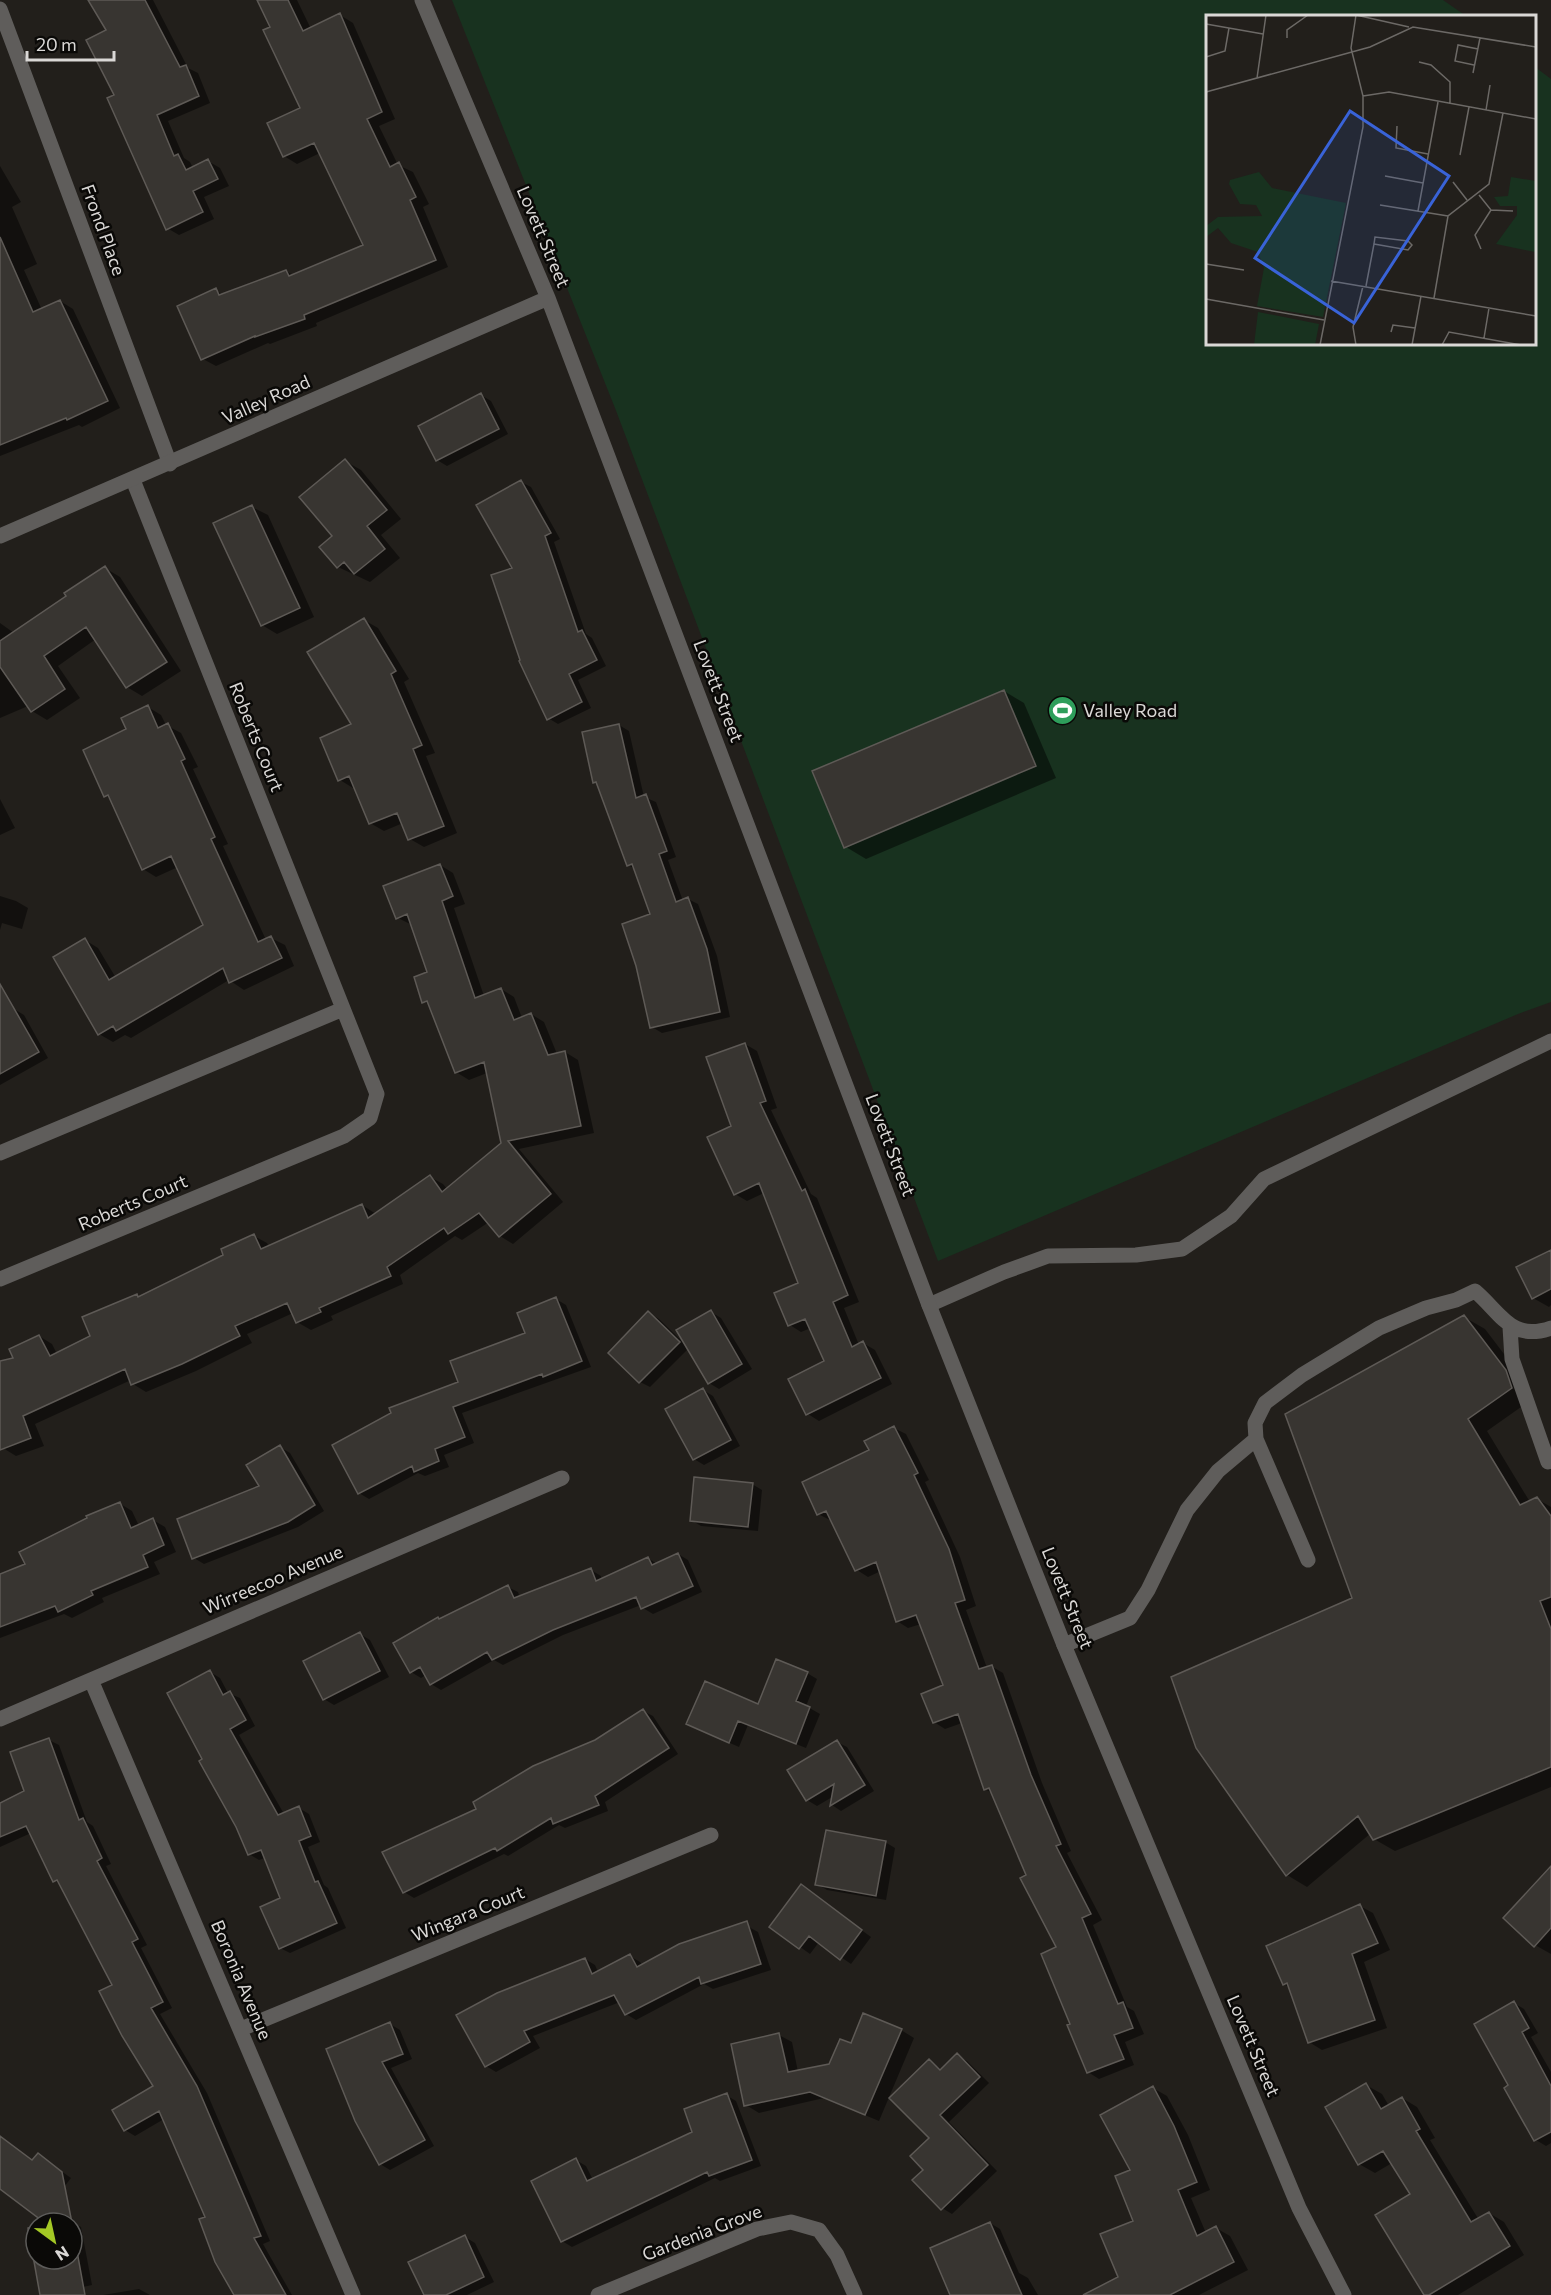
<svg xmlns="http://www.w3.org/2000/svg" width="1551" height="2295" font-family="Commissioner,sans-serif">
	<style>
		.green { fill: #18321f }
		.shadow { fill: #0007 }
		.building { fill: #383531; stroke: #5e5a56; stroke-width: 1.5 }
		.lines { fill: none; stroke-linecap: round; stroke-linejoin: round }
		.service { stroke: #5f5d5b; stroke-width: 15 }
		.minor { stroke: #5f5d5b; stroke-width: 15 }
		.tertiary { stroke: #5f5d5b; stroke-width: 15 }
		.labels { text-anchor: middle; stroke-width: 5; stroke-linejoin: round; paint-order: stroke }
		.street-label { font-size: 18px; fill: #dad8d6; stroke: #0a0907 }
		.poi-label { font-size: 18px; fill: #dad8d6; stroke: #0a0907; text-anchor: start }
		.inset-road { fill: none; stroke: #6c6966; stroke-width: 1.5 }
		.view { fill: #3963d8; fill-opacity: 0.15; stroke: #3963d8; stroke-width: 3 }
		.inset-edge { fill: none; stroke: #dad8d6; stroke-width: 3 }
	</style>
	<rect width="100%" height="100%" fill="#221f1b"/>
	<path class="green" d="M452 0H1443L1466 16H1208V344H1534L1535 67 1551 79V1002L1518 1014 938 1261 615 408Z"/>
	<path class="shadow" d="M90 0H153L188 68 198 73 210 103 168 121 184 158 190 162 193 168 208 161 220 168 229 186 204 197 214 219 179 235 167 228 116 96 108 31Z
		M259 0H297L311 29 340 15 353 23 395 119 379 126 398 165 413 172 429 204 423 207 448 267 316 323 317 326 270 344 268 343 216 366 203 359 215 290 224 295 286 271 293 275 365 245 320 153 297 164 284 156 302 109 272 27Z
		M0 166 21 202 12 207 37 264 24 270 42 310 60 301 73 309 120 408 82 427 79 425 0 456Z
		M481 395 491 401 508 434 447 466 437 460Z
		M345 461 361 470 401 519 381 535 400 558 370 582 338 567 334 537Z
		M521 482 531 487 560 539 554 542 586 634 592 638 606 666 578 680 591 708 558 724 548 718 514 568Z
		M252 507 268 515 314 617 277 634 262 625Z
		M105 568 120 577 181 671 142 696 127 687 96 639 58 666 80 698 47 720 32 711 28 706 0 718V623L14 633Z
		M364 620 378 628 409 679 404 682 435 753 426 756 457 833 424 847 410 839 403 823 384 831 370 823 356 787 353 788 340 780 353 725Z
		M1004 691 1024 703 1056 778 866 859 846 847Z
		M148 707 161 715 166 725 181 733 198 767 193 769 228 844 223 846 266 940 271 938 285 945 294 966 244 990 229 980 131 1038 125 1035 113 1042 99 1034 85 940 98 948 116 978 205 925 178 867 156 877 143 869 111 799 106 796 128 730Z
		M619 725 629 731 644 797 656 802 676 857 668 860 683 901 688 899 698 904 717 956 730 1017 662 1033 652 1027V915L635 869 628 865 599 785 594 782Z
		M0 799 15 828 0 835Z
		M440 865 453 873 465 904 454 908 484 996 501 989 514 997 522 1018 531 1014 544 1022 557 1054 565 1052 578 1060 594 1133 519 1149 563 1202 513 1244 500 1236 489 1222 462 1240 455 1236 400 1275 403 1284 331 1316 333 1320 311 1330 297 1322 293 1313 247 1334 252 1343 196 1371 146 1392 133 1384 131 1380 35 1424 44 1446 16 1456 3 1448 0 1441V1364L15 1359 39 1336 52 1344 57 1354 92 1337 137 1296 140 1297 225 1255 254 1236 267 1243 269 1247 362 1205 376 1214 430 1177 443 1184 447 1189 503 1143 487 1073 469 1080 456 1072 430 1005 424 1002 429 973 412 925 398 918Z
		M0 896 16 901 28 908 22 929 2 923 0 930Z
		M14 1009 24 1015 48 1058 0 1085V1017Z
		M745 1044 757 1051 777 1108 771 1110 811 1194 817 1198 859 1302 844 1308 859 1345 863 1343 875 1350 892 1384 819 1421 808 1414 790 1380 826 1362 811 1328 801 1332 790 1325 800 1283 764 1193 747 1201 735 1194 732 1127Z
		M1551 1251V1305L1549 1307 1533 1298Z
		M556 1299 566 1305 591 1367 462 1413 474 1443 444 1455 449 1467 425 1476 418 1473 369 1499 359 1493 460 1383 527 1334Z
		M711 1312 721 1318 752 1369 719 1389 709 1383 689 1348 650 1387 640 1382 610 1353 649 1313 659 1319 686 1345Z
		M1464 1317 1485 1329 1526 1383 1531 1400 1487 1431 1530 1502 1537 1499 1551 1507V1787L1395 1851 1374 1839 1371 1833 1307 1887 1287 1875 1354 1599Z
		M703 1390 713 1396 740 1446 704 1465 694 1459Z
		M894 1428 906 1434 929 1480 925 1482 960 1557 976 1606 966 1610 987 1668 991 1666 1003 1673 1042 1783 1071 1851 1067 1853 1102 1920 1093 1925 1127 2007 1134 2011 1144 2034 1125 2042 1134 2065 1099 2079 1088 2072 1072 2025 1058 1948 993 1794 985 1789 962 1723 945 1729 934 1722 945 1686 921 1624 908 1628 897 1621 881 1571 868 1577 857 1570 832 1519 830 1520 818 1514 871 1451Z
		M280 1447 290 1453 324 1511 298 1527 204 1564 194 1558 261 1487Z
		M752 1484 762 1490 758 1531 701 1526 691 1520Z
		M119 1503 132 1511 139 1526 153 1520 165 1527 176 1552 154 1562 160 1574 102 1598 104 1602 72 1618 64 1614 0 1638V1575L27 1565Z
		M678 1554 688 1560 702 1592 653 1614 643 1608 641 1605 563 1635 503 1665 494 1660 441 1690 431 1684 426 1675 421 1678 411 1672 441 1620 508 1587 518 1592 520 1598 591 1570 601 1576 602 1580 648 1558 657 1564Z
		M360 1634 370 1640 389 1677 334 1705 324 1699Z
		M210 1672 220 1678 228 1693 240 1698 255 1726 239 1735 284 1814 299 1808 309 1814 320 1842 308 1847 324 1885 328 1888 346 1928 290 1953 280 1948 282 1899 265 1858 259 1860 249 1854 204 1760Z
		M807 1673 817 1679 806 1706 820 1714 806 1748 748 1725 739 1747 698 1729 759 1706Z
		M643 1711 653 1716 678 1754 605 1802 608 1811 565 1828 559 1825 508 1856 504 1854 414 1898 404 1892 478 1810 596 1742Z
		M49 1740 59 1745 87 1822 93 1826 111 1864 106 1866 147 1945 141 1948 172 2008 160 2014 207 2093 270 2241 263 2244 292 2295H235L207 2218 164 2119 135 2136 125 2130 155 2087 114 1985 61 1884 54 1881 31 1833 0 1847V1804L26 1792Z
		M837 1742 847 1747 874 1791 841 1811 832 1805 834 1796 817 1806 807 1800Z
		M885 1842 895 1848 886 1900 827 1890 817 1884Z
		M1551 1869V1954L1535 1945Z
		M801 1886 871 1937 851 1964 819 1942 810 1954 771 1926Z
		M1360 1906 1373 1913 1390 1950 1364 1962 1387 2028 1322 2050 1309 2042 1290 1988 1284 1984Z
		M747 1926 758 1932 771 1970 713 1989 704 1984 636 2020 626 2014 620 2002 533 2036 540 2048 496 2072 486 2066 585 1959 595 1965 598 1972 630 1956 640 1962 642 1965Z
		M1514 2003 1524 2009 1538 2033 1531 2037 1551 2072V2143L1546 2146 1536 2140 1510 2086Z
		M390 2024 400 2030 412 2059 391 2068 434 2146 390 2170 380 2164 356 2120Z
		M901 2030 914 2038 879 2121 824 2098 759 2113 746 2105 779 2035 792 2042 798 2072 830 2066 852 2045Z
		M957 2055 967 2061 989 2083 949 2122 997 2171 952 2214 942 2208 925 2170 931 2138 929 2061 943 2070Z
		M1366 2085 1382 2094 1389 2106 1402 2098 1417 2107 1435 2138 1430 2140 1479 2220 1489 2213 1504 2222 1524 2255 1458 2295H1426L1412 2195 1392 2163 1375 2173 1359 2164Z
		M1153 2088 1167 2096 1188 2135 1210 2190 1191 2198 1206 2233 1216 2228 1230 2236 1248 2270 1199 2295H1118L1119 2278 1135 2222 1132 2171Z
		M726 2095 736 2101 761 2166 720 2181 715 2178 572 2247 562 2241 576 2160 586 2166 593 2180 694 2133Z
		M6 2142 33 2161 38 2155 71 2178 41 2217 0 2188V2151Z
		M71 2221 81 2227 92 2285 51 2294 41 2288 29 2229 36 2227V2259H72V2223H59Z
		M990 2223 1000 2229 1019 2273 1028 2278 1038 2295H953Z
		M465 2237 475 2243 494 2282 467 2295H425Z
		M139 2289 150 2295H103Z"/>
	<path class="building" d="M88 0H145L180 67 186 65 199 96 157 115 174 156 178 154 186 170 208 159 218 179 193 191 203 212 166 230 107 98 114 95 86 40 106 30Z
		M257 0H288L303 31 340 13 382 112 367 119 390 167 399 162 416 197 410 200 436 260 304 315 305 319 255 337V336L201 360 177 306 216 288 219 295 286 270 289 276 363 245 314 143 283 157 267 123 300 108 263 30 270 27Z
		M0 237 33 312 60 300 108 401 67 420 66 418 0 445Z
		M481 393 499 429 436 461 418 426Z
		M345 459 387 510 367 526 385 549 354 574 344 562 337 568 319 547 332 536 299 497Z
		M521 480 551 533 545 536 578 632 582 630 597 660 569 674 582 702 547 720 519 661 520 660 491 575 512 568 476 505Z
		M252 505 300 608 261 626 213 523Z
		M105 566 167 662 126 688 86 627 44 656 65 689 31 712 0 667V641L66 596 64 593Z
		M364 618 396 671 391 674 422 745 413 749 444 826 408 840 397 813 369 824 349 776 338 781 320 738 351 724 307 652Z
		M1004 690 1036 766 844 848 812 771Z
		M148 705 158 728 168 723 185 759 181 761 215 837 211 839 258 942 271 936 282 958 229 983 223 968 116 1031 113 1026 98 1035 53 957 85 938 109 980 203 925 171 856 142 870 108 795 104 797 83 750 126 729 121 718Z
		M619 724 636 798 646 794 667 851 659 854 676 902 688 897 707 949 720 1012 650 1028 636 966 622 924 650 914 632 864 627 866 596 782 593 783 582 732Z
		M440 864 453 896 442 901 475 998 501 988 514 1020 531 1013 548 1055 565 1051 581 1126 508 1141 551 1194 499 1237 479 1213 448 1234 444 1228 387 1267 391 1276 319 1308 321 1312 296 1323 287 1303 235 1326 240 1336 182 1364 131 1385 125 1369 23 1416 31 1438 0 1450V1361L13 1358 9 1349 39 1335 50 1356 90 1336 82 1317 137 1294 138 1297 223 1255 221 1249 254 1234 261 1249 362 1204 368 1218 430 1175 442 1192 501 1143 484 1062 455 1073 427 1001 422 1003 414 977 427 972 407 914 396 919 383 886Z
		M0 984 39 1052 0 1074Z
		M745 1043 766 1101 760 1103 802 1191 805 1189 848 1295 833 1302 852 1347 863 1341 881 1378 806 1415 788 1379 824 1361 805 1319 788 1326 774 1293 798 1283 759 1183 734 1195 707 1137 731 1126 706 1057Z
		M1551 1250V1289L1532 1299 1516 1267Z
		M556 1297 582 1361 543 1377 542 1374 453 1407 465 1437 435 1449 439 1461 414 1472 412 1466 358 1494 332 1445 391 1413 389 1408 458 1382 450 1361 525 1333 517 1313Z
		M711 1310 742 1364 708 1384 676 1330Z
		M648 1311 680 1342 639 1383 608 1353Z
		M1464 1315 1506 1370 1512 1388 1468 1419 1520 1505 1537 1497 1551 1516V1597L1540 1601 1551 1629V1767L1373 1840 1358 1816 1286 1876 1196 1748 1171 1677 1352 1598 1285 1414Z
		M703 1388 731 1440 693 1460 665 1409Z
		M894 1426 918 1473 914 1475 949 1549 965 1600 955 1603 979 1669 992 1665 1031 1775 1061 1844 1056 1846 1091 1914 1082 1918 1118 2004 1123 2002 1133 2028 1114 2035 1124 2059 1087 2073 1067 2025 1070 2024 1041 1954 1056 1947 1020 1878 1026 1875 989 1788 984 1790 958 1714 933 1723 921 1694 943 1685 916 1615 896 1622 876 1562 855 1571 826 1511 817 1515 802 1482 869 1450 864 1441Z
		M280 1445 315 1505 288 1522 192 1559 177 1519 259 1486 246 1465Z
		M694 1477 753 1483 748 1527 690 1521Z
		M120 1502 131 1528 153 1518 164 1545 143 1555 148 1567 91 1591 93 1595 58 1612 55 1606 0 1627V1574L25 1564 19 1552 87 1518 86 1516Z
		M678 1553 693 1586 641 1609 636 1597 553 1630 492 1660 487 1652 430 1685 420 1667 410 1673 393 1643 438 1617 439 1619 508 1585 514 1598 591 1568 596 1581 648 1557 652 1565Z
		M360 1632 380 1671 323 1700 303 1661Z
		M776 1659 808 1672 796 1701 810 1707 796 1744 738 1721 729 1743 686 1724 705 1681 758 1704Z
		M210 1670 223 1695 230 1691 246 1720 230 1729 278 1815 299 1806 311 1836 299 1841 315 1882 318 1881 337 1923 279 1949 260 1907 280 1898 261 1850 248 1855 236 1827 199 1761 202 1759 167 1693Z
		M643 1709 669 1748 595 1796 599 1805 553 1824 551 1818 497 1851 495 1848 403 1893 382 1852 476 1809 473 1802 533 1766 595 1740Z
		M49 1738 79 1820 83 1818 102 1858 97 1861 138 1939 132 1942 163 2002 151 2008 197 2086 261 2236 254 2238 286 2295H234L215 2262 199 2219 205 2217 159 2111 124 2131 112 2110 153 2086 122 2036 99 1991 112 1985 57 1880 53 1882 26 1826 0 1837V1803L24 1791 10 1752Z
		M837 1740 865 1785 830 1806 834 1784 806 1801 787 1770Z
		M826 1830 886 1841 876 1896 815 1885Z
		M1551 1866V1928L1534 1947 1503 1918Z
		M801 1884 862 1930 840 1960 809 1936 799 1949 769 1927Z
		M1360 1904 1378 1943 1352 1954 1375 2020 1308 2043 1287 1983 1283 1985 1266 1946Z
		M747 1921 761 1964 701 1984 699 1977 625 2015 614 1995 524 2031 530 2042 485 2067 456 2015 497 1993 585 1958 592 1974 630 1954 637 1967 679 1944Z
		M1514 2001 1529 2028 1522 2032 1551 2086V2132L1534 2141 1504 2088 1508 2085 1474 2024Z
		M863 2013 902 2029 865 2115 810 2092 744 2106 731 2044 779 2033 788 2072 829 2064 840 2039 851 2043Z
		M390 2022 403 2054 382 2062 425 2140 379 2165 355 2121 326 2049Z
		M957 2053 980 2077 940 2115 988 2165 941 2210 912 2180 923 2170 910 2156 929 2138 889 2098 929 2059 940 2070Z
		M1366 2083 1381 2109 1402 2097 1420 2129 1416 2131 1471 2222 1489 2212 1510 2246 1429 2295H1424L1375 2215 1410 2194 1383 2151 1358 2165 1325 2107Z
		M1153 2086 1174 2126 1197 2182 1178 2190 1197 2236 1216 2226 1234 2262 1170 2295H1083L1118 2277 1100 2234 1133 2221 1115 2176 1130 2170 1100 2115Z
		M727 2093 752 2160 709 2176 707 2172 561 2242 531 2181 576 2158 587 2181 692 2132 684 2109Z
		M0 2136 32 2160 38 2153 62 2172 72 2223H45L0 2189Z
		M990 2222 1022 2295H950L930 2248Z
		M72 2224 85 2295H40L28 2228 36 2226V2259H72Z
		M465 2235 484 2277 446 2295H424L408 2262Z"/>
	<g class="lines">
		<path class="service" d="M929 1305 1004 1272 1048 1256 1136 1255 1182 1249 1231 1216 1264 1179 1551 1041
			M1510 1327 1512 1359 1548 1462
			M1256 1439 1308 1560
			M1064 1645 1130 1618 1148 1590 1187 1510 1218 1471 1256 1439 1255 1423 1265 1403 1302 1375 1379 1328 1426 1308 1456 1300 1475 1291C1501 1313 1511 1342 1551 1328"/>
		<path class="minor" d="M0 9 170 464
			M0 1153 343 1009
			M0 1279 344 1136 370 1118 377 1094 133 480
			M91 1680 353 2295
			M0 1719 562 1478
			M241 2029 711 1835
			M598 2295 757 2229 791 2222 819 2230 837 2255 855 2295"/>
		<path class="tertiary" d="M422 0 548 298 929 1305 1064 1645 1299 2208 1344 2295
			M0 536 548 298"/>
	</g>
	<defs>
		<symbol id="stadium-disc" viewBox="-11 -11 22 22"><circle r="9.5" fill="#2e9e5b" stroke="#0a0907"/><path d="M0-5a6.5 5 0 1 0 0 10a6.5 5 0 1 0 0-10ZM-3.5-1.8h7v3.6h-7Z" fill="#fff"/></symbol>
	</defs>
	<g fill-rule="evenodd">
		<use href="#stadium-disc" x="1046" y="694" width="33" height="33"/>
	</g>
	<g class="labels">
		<g class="street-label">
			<text transform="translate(103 230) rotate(70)" y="6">Frond Place</text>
			<text transform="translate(543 237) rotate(67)" y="6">Lovett Street</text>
			<text transform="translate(266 400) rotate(-24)" y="6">Valley Road</text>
			<text transform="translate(718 691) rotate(69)" y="6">Lovett Street</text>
			<text transform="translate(256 737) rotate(68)" y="6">Roberts Court</text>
			<text transform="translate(890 1145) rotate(69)" y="6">Lovett Street</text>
			<text transform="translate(133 1203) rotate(-23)" y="6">Roberts Court</text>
			<text transform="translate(273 1580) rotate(-23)" y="6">Wirreecoo Avenue</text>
			<text transform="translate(1067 1598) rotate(68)" y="6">Lovett Street</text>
			<text transform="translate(468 1914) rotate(-22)" y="6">Wingara Court</text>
			<text transform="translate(241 1980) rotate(67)" y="6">Boronia Avenue</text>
			<text transform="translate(1253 2046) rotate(67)" y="6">Lovett Street</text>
			<text transform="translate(702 2233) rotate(-21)" y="6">Gardenia Grove</text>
		</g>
		<g class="poi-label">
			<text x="1083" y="717">Valley Road</text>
		</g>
	</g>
	<g transform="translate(1206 15)">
		<rect width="330" height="330" fill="#221f1b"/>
		<path d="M53 157 66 173 140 188 117 302 51 291 58 253 52 237 25 228 12 213 0 222V211L12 202 56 201 50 190 34 189 23 169 24 165ZM305 162 330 166 329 237 290 229 311 200V191H294L288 182 302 181ZM52 297 113 309 109 330H48Z" fill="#18321f"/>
		<path class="inset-road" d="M150 0 203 12M0 9 57 19M81 23V15L102 0M0 42 19 36 23 13M213 47 225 50 244 67V89M268 50 249 46 252 30 272 34M267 58 274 23M51 63 60 0M0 77 164 32 207 12 330 32M157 81 183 77 330 104M280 95 284 70M191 111 190 133 222 139M254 140 263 92M179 161 217 168M247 167 261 185M273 180 285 195 269 220 275 234M174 190 242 201M285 195 307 196M212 196 232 87M0 249 38 255M125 266 330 301M160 271 168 229 169 222 202 226 206 230 202 235 168 229M228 283 242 201 283 169 297 98M0 284 118 305M185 317 187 310 209 313M278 323 283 293M114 330 157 112V81L145 33 150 0M150 330 147 312 157 271M206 330 215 281M236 330 243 317 315 330"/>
		<path class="view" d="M144 96 243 161 148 308 49 243Z"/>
		<rect width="330" height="330" class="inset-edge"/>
	</g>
	<g transform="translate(54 2241) rotate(147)"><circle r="28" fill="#0a0907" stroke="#5d5c5a" stroke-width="1.5"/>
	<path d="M0-4.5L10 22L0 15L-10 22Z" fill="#a4c825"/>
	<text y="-9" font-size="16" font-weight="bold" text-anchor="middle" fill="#dad8d6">N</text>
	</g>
	<path d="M27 51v9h87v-9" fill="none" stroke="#dad8d6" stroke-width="3"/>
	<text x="36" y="51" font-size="18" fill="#dad8d6" stroke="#0a0907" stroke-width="4.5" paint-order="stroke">20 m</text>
</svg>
